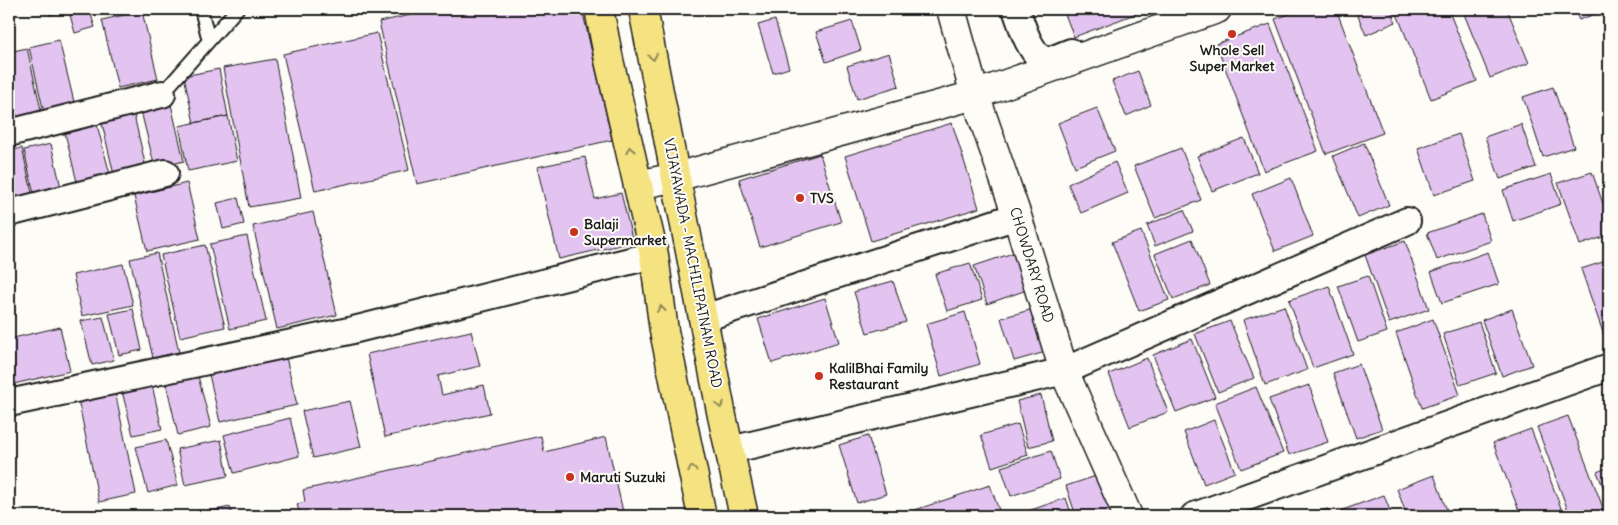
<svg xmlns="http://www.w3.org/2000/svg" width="1618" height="525" font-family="Delius,sans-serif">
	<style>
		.building { fill: #e3c4f1; stroke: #1c1c1c }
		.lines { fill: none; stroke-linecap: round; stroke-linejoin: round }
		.service-casing { stroke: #1c1c1c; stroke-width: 16 }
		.minor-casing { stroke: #1c1c1c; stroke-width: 30 }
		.tertiary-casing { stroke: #1c1c1c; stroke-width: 31 }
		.trunk-casing { stroke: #1c1c1c; stroke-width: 31 }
		.service { stroke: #fdfcf7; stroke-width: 12 }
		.minor { stroke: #fdfcf7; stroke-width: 26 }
		.tertiary { stroke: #fdfcf7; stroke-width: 28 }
		.trunk { stroke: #f5e382; stroke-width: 28 }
		.oneway { stroke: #938954 }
		.poi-dot { fill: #c8321e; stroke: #fdfcf7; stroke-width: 2 }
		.labels { text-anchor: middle; stroke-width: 4; stroke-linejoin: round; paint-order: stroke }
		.poi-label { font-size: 14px; font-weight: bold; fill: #1c1c1c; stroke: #fdfcf7; text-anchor: start }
		.street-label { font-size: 14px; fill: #1c1c1c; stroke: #fdfcf7 }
	</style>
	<rect width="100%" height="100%" fill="#fdfcf7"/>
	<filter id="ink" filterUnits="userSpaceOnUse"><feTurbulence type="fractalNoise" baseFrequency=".02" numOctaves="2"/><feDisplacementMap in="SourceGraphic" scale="10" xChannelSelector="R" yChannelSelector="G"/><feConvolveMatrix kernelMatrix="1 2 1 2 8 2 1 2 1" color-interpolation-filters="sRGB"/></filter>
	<g filter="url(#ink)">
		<path class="building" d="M48 9H76L50 15Z
			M89 9 95 27 75 33 70 15Z
			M437 9H582L612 140 417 184 379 22Z
			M1063 9H1148L1074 37Z
			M1304 9H1336L1383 133 1326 154 1275 19Z
			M1355 9H1390L1396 22 1366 35Z
			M1395 9H1448L1477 81 1431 99Z
			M1462 9H1507L1529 63 1490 78Z
			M1574 9H1608L1579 20Z
			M142 11 158 79 118 88 102 20Z
			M775 20 789 68 773 73 758 25Z
			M852 21 861 50 826 62 816 32Z
			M1270 24 1318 151 1264 171 1216 44Z
			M377 33 409 170 315 191 283 54Z
			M59 40 76 110 45 117 29 47Z
			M27 48 42 114 17 119 9 84V52Z
			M889 53 899 86 857 99 847 66Z
			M275 59 301 198 249 207 223 68Z
			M219 69 228 116 194 123 184 76Z
			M1138 71 1151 105 1126 116 1112 81Z
			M1553 87 1574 147 1543 157 1523 97Z
			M170 100 184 161 155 168 140 107Z
			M1097 108 1115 151 1075 167 1058 123Z
			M133 111 147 172 115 179 101 119Z
			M228 116 237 161 188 171 179 126Z
			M952 123 979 208 871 241 845 156Z
			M1521 124 1536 167 1500 179 1485 137Z
			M97 125 111 178 78 186 65 133Z
			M1459 134 1475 181 1434 195 1418 148Z
			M1244 138 1258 173 1212 191 1197 156Z
			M1364 143 1389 205 1358 218 1333 156Z
			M51 144 62 192 35 198 24 150Z
			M22 148 33 197 9 203V151Z
			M1181 148 1201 200 1155 218 1134 166Z
			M820 154 841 222 760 247 739 179Z
			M585 157 595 199 621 193 633 242 559 259 537 167Z
			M1115 162 1128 193 1081 213 1068 184Z
			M1592 172 1609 221V235L1580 245 1558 183Z
			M1551 174 1561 204 1513 221 1503 190Z
			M1291 178 1313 236 1275 251 1252 194Z
			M187 183 200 239 147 251 134 196Z
			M238 198 244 224 223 229 217 203Z
			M1184 210 1193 231 1155 246 1147 225Z
			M313 212 337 315 277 329 253 226Z
			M1482 214 1491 241 1437 260 1427 233Z
			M1141 231 1169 300 1139 311 1112 242Z
			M247 236 266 321 230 329 210 244Z
			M1192 239 1210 285 1173 299 1155 254Z
			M1405 241 1429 309 1389 323 1365 255Z
			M205 245 225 327 180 337 161 255Z
			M1022 250 1035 287 987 304 974 266Z
			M1488 252 1499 284 1442 303 1431 272Z
			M157 253 179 352 153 358 130 259Z
			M1609 260V347H1608L1581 269Z
			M970 263 982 300 947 311 935 274Z
			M123 264 133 305 82 316 73 275Z
			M1368 276 1387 332 1358 342 1338 286Z
			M893 281 906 322 867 333 854 292Z
			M1329 286 1353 354 1313 368 1289 300Z
			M825 298 839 342 772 363 758 319Z
			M1284 306 1307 370 1265 385 1243 320Z
			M1037 308 1049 351 1014 361 1001 318Z
			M133 309 142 350 119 355 109 314Z
			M1512 309 1532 365 1502 376 1482 320Z
			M965 312 980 364 941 376 926 324Z
			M103 317 114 360 92 365 81 321Z
			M1433 319 1460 395 1422 408 1396 333Z
			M1230 321 1254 378 1218 392 1195 334Z
			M1479 322 1496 373 1460 385 1443 334Z
			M60 327 70 371 9 385V339Z
			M471 331 480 366 438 376 442 395 484 385 490 413 385 437 367 354Z
			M1192 339 1215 397 1176 412 1153 355Z
			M285 353 297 405 220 422 208 370Z
			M1147 358 1168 412 1130 427 1109 374Z
			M1359 364 1382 429 1356 438 1333 373Z
			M198 376 211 427 178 435 166 383Z
			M152 385 162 429 133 435 122 391Z
			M1309 385 1328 442 1289 455 1269 399Z
			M114 386 136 494 99 502 77 394Z
			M1256 387 1283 453 1241 469 1215 403Z
			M1041 395 1052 441 1028 447 1017 401Z
			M350 401 361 447 313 458 302 411Z
			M1568 416 1605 513 1597 516H1570L1537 427Z
			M290 418 299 456 234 473 224 435Z
			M1214 420 1235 472 1204 484 1184 432Z
			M1018 424 1028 455 992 467 981 435Z
			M1531 429 1564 516H1521L1493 443Z
			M541 436 544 452 606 437 624 516H300L297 504 305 502 303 490Z
			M868 436 886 494 857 503 839 445Z
			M166 440 178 485 148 493 136 447Z
			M221 440 228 476 185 485 177 449Z
			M1051 451 1060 479 1011 496 1001 467Z
			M1609 467V501L1597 472Z
			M1102 474 1116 516H1076L1066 486Z
			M1434 475 1449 516H1407L1397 489Z
			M990 485 1001 516H897Z
			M9 488 17 516H9Z
			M1384 495 1392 516H1338L1337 512Z
			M1066 498 1072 516H1033L1031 510Z
			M230 507 232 516H201V513Z
			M1328 509 1330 516H1303Z"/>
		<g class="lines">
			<defs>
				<path id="service" d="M201 9 209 41
					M162 94 237 9"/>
				<path id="minor" d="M1016 9C1023 28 1027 46 1042 60H1051L1071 52
					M9 133 162 94
					M9 213 165 173
					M704 318 1017 216
					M9 403 349 331 654 255
					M730 450 1064 371 1407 221
					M1194 516 1609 367"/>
				<path id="tertiary" d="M951 9 975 95 1017 216 1064 371 1128 516
					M638 185 676 177 975 95 1217 9"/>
				<path id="trunk" d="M599 9 609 60 654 255 664 331 702 516
					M643 9 722 416 744 516"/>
			</defs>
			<use href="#service" class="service-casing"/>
			<use href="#minor" class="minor-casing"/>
			<use href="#tertiary" class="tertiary-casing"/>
			<use href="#trunk" class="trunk-casing"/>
			<use href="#service" class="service"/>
			<use href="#minor" class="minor"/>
			<use href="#tertiary" class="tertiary"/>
			<use href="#trunk" class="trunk"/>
		</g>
		<defs><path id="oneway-chevron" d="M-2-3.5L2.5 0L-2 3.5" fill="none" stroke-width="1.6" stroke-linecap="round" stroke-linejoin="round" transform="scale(1.25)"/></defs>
		<g class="oneway">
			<use href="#oneway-chevron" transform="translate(653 57) rotate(79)"/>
			<use href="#oneway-chevron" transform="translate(630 150) rotate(-103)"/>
			<use href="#oneway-chevron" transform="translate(661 309) rotate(-97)"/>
			<use href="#oneway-chevron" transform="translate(720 405) rotate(79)"/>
			<use href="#oneway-chevron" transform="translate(692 469) rotate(-102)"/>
		</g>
	</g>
	<g class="poi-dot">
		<circle cx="1232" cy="34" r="5"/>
		<circle cx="800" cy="198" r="5"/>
		<circle cx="574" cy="232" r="5"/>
		<circle cx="819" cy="376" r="5"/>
		<circle cx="570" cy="477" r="5"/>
	</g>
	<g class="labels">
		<g class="poi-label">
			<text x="1232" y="55" text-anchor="middle">Whole Sell<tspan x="1232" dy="16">Super Market</tspan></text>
			<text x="810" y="203">TVS</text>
			<text x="584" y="229">Balaji<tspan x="584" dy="16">Supermarket</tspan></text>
			<text x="829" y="373">KalilBhai Family<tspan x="829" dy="16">Restaurant</tspan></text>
			<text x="580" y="482">Maruti Suzuki</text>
		</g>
		<g class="street-label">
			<text transform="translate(693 263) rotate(79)" y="5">VIJAYAWADA - MACHILIPATNAM ROAD</text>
			<text transform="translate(1032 265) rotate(73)" y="5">CHOWDARY ROAD</text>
		</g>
	</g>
	<rect width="1618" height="525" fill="none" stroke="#fdfcf7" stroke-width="30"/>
	<rect x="15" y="15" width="1588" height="495" fill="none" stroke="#1c1c1c" stroke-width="2" filter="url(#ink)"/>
</svg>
